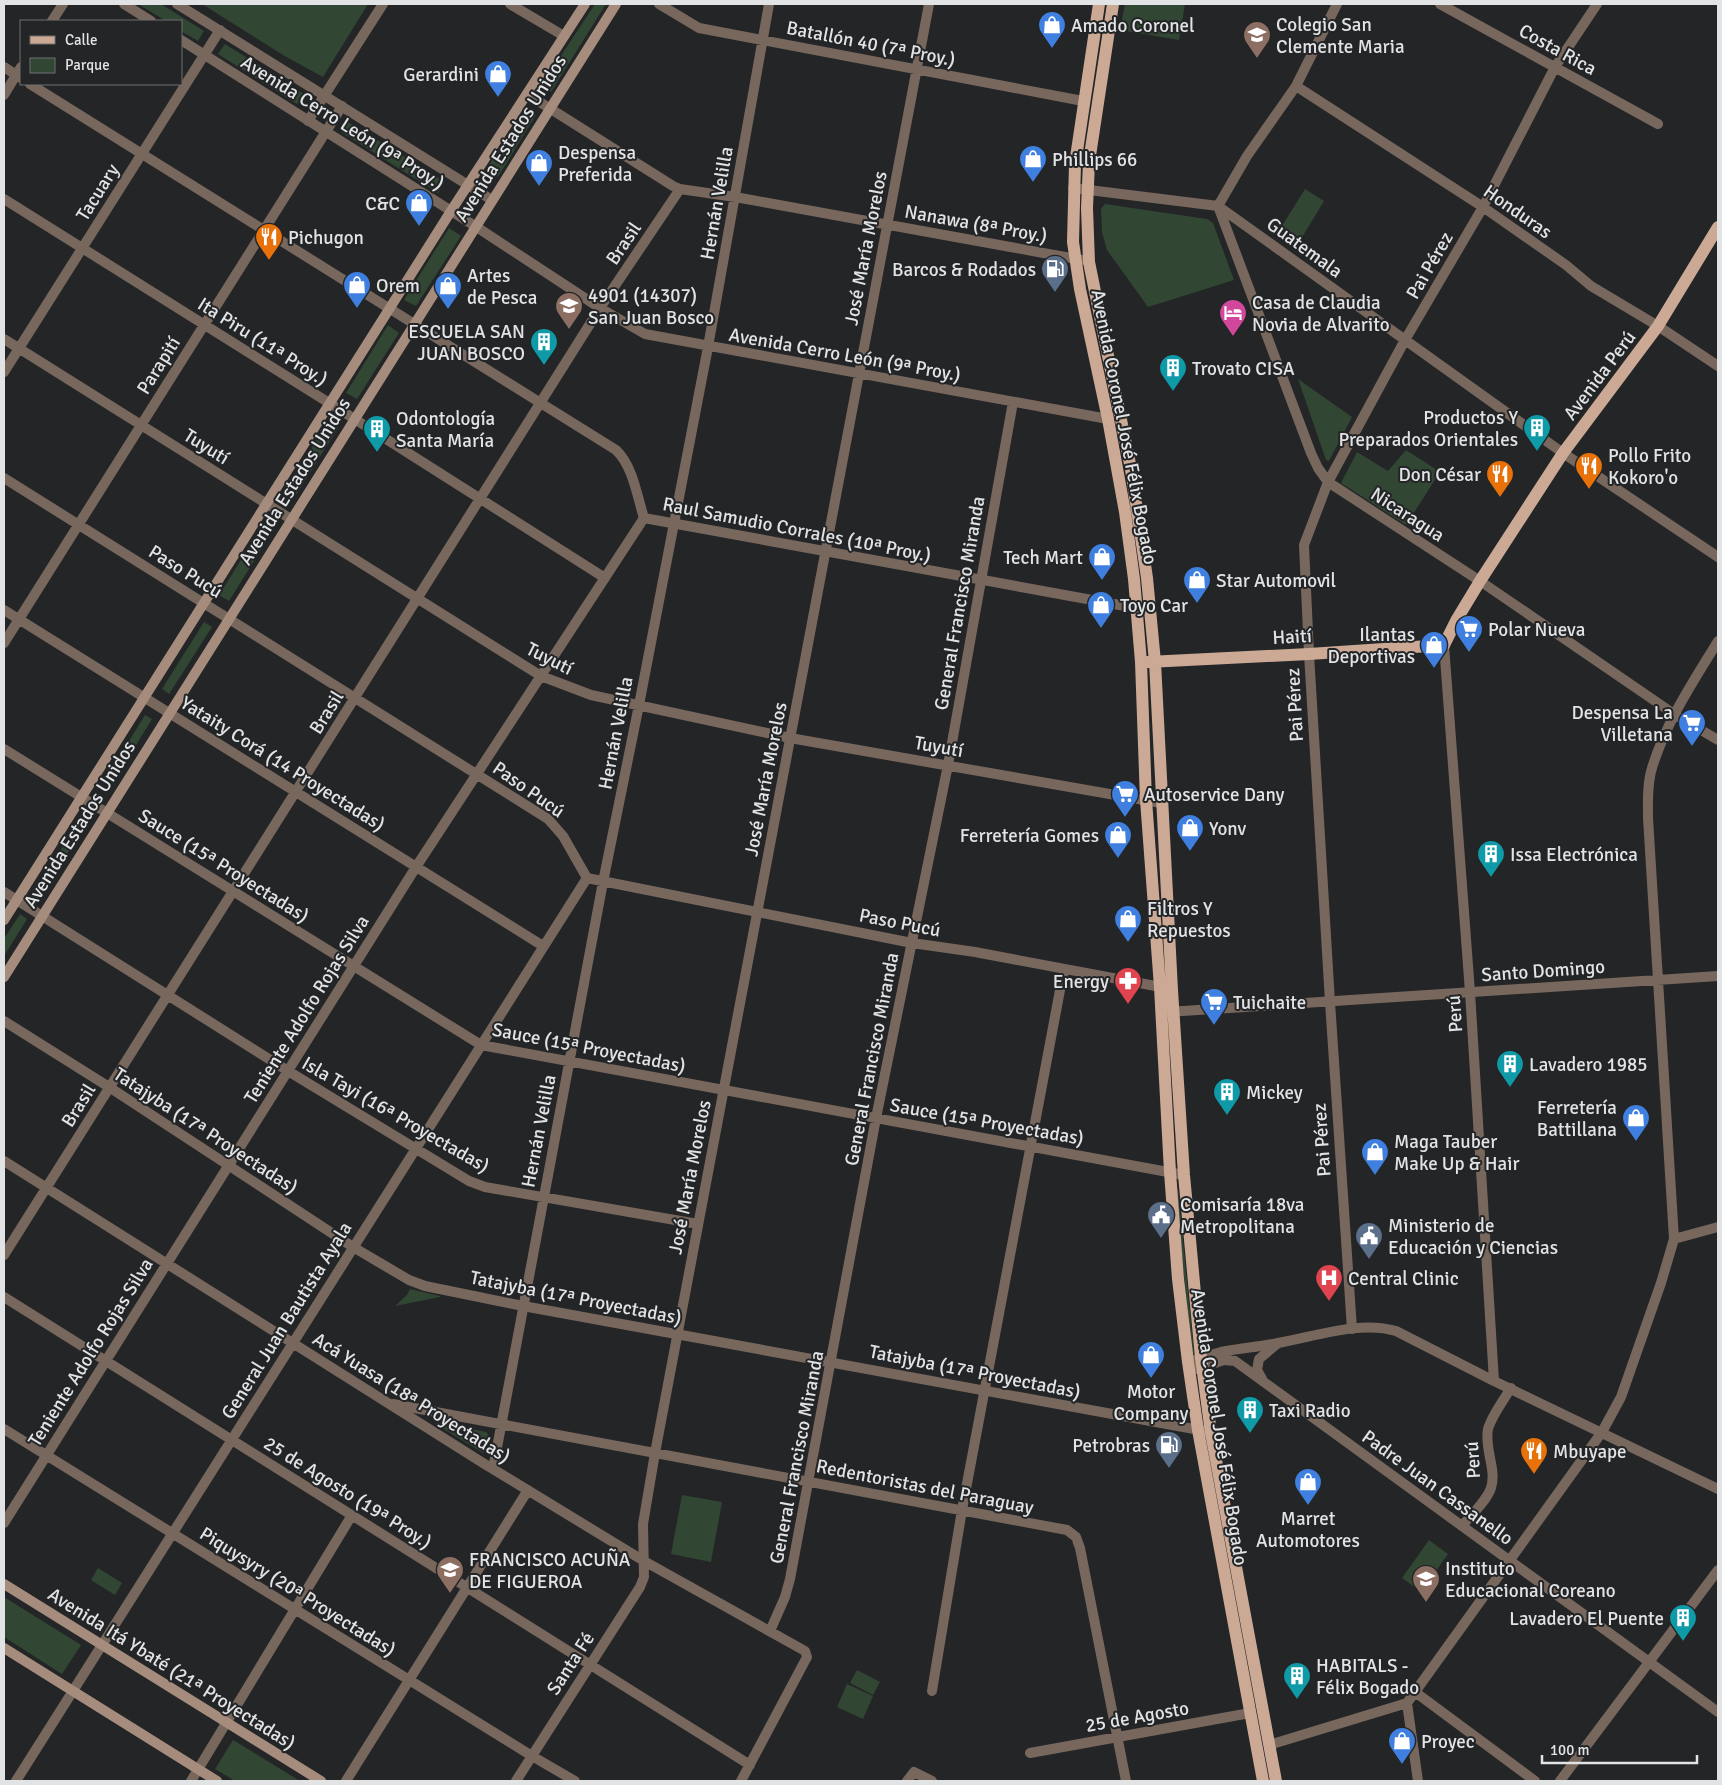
<svg xmlns="http://www.w3.org/2000/svg" width="1722" height="1785" font-family="Signika,sans-serif">
	<style>
		.green { fill: #314733 }
		.lines { fill: none; stroke-linecap: round; stroke-linejoin: round }
		.minor { stroke: #77675d; stroke-width: 10 }
		.tertiary { stroke: #77675d; stroke-width: 10 }
		.secondary { stroke: #a68c7d; stroke-width: 10 }
		.primary { stroke: #cba995; stroke-width: 12 }
		.labels { text-anchor: middle; stroke-width: 4; stroke-linejoin: round; paint-order: stroke }
		.poi-label { font-size: 19px; fill: #e2e3e5; stroke: #232527; text-anchor: start }
		.street-label { font-size: 19px; fill: #e2e3e5; stroke: #232527 }
	</style>
	<rect width="100%" height="100%" fill="#232527"/>
	<path class="green" d="M138 4H161L204 31 198 41 181 31V21H166Z
		M202 4H368L323 77 283 55Z
		M595 4H606L551 92 541 86Z
		M1125 4H1185L1179 40 1120 30Z
		M225 44 304 94 297 104 218 54Z
		M526 108 536 115 498 177 487 168Z
		M348 122 445 182 438 193 341 132Z
		M1305 189 1324 201 1301 239 1282 226Z
		M1105 204 1207 219 1213 223 1234 280 1148 307 1107 250 1102 232 1101 209Z
		M449 228 461 236 416 306 404 300Z
		M388 325 399 333 357 399 346 393Z
		M1298 379 1352 417 1329 461 1326 460Z
		M328 422 338 428 294 498 284 492Z
		M1406 450 1440 472 1406 525 1341 483 1357 452 1388 471Z
		M262 526 272 532 229 601 219 595Z
		M204 622 212 627 169 694 162 689Z
		M145 715 152 719 111 786 104 782Z
		M81 818 87 822 44 891 37 887Z
		M20 914 27 919 4 956V939Z
		M1175 1189H1178L1194 1354 1192 1353Z
		M410 1289 440 1296V1297L395 1306 407 1295Z
		M438 1422 486 1432 489 1435 486 1451 483 1453 437 1425 436 1423Z
		M682 1495 722 1502 711 1562 671 1554Z
		M1429 1540 1448 1554 1421 1592 1402 1578Z
		M98 1568 122 1583 115 1595 91 1580Z
		M4 1597 81 1645 62 1674 4 1637Z
		M857 1670 880 1682 873 1695 850 1683Z
		M847 1684 873 1696 863 1719 837 1707Z
		M233 1740 300 1781H235L215 1769Z"/>
	<g class="lines">
		<path class="minor" d="M510 4 564 36
			M659 4 699 28 1083 101
			M1440 4 1658 124
			M52 21 63 4
			M1296 86 1483 207 1566 265 1591 286 1658 326 1718 366
			M527 94 673 186 680 189 735 197 1082 260
			M4 95 21 67
			M308 121 383 4
			M1073 188 1218 206 1563 453 1718 557
			M4 199 342 411 605 578
			M1218 206 1311 453 1318 468 1328 482 1480 581 1674 714 1718 740
			M1218 206 1247 156 1296 86 1337 4
			M475 226 600 308 645 334 1108 419
			M4 339 541 676 591 695 790 738 1161 803
			M4 372 220 30
			M4 478 548 819 563 836 587 878 912 943 975 952 1166 988
			M4 610 543 946
			M4 643 342 106
			M4 749 481 1045 1184 1175
			M4 892 288 1071 469 1181 485 1187 698 1224
			M1167 1012 1718 976
			M4 1161 483 1463 644 1561 805 1651 807 1657 741 1781
			M1674 1239 1718 1227
			M4 1255 600 308 680 189
			M4 1297 750 1765
			M1352 1329 1330 1002 1309 654 1304 545 1328 482 1405 340 1483 207 1555 67 1597 4
			M393 1404 1067 1530 1076 1537 1080 1548 1126 1781
			M4 1429 532 1756 575 1781
			M493 1469 603 882 639 705 708 347 769 4
			M4 1523 416 867 644 518
			M1462 1526C1471 1515 1486 1502 1491 1488 1497 1469 1484 1449 1488 1429 1492 1415 1503 1401 1511 1388
			M770 1631 785 1597 790 1579 876 1118 948 765 1013 402
			M932 1691 962 1510 1064 969
			M1415 1692 1535 1781
			M1407 1703 1418 1781
			M1269 1745 1407 1703 1602 1432 1621 1397 1661 1283 1674 1239 1648 818C1648 802 1647 784 1652 768 1666 722 1693 682 1718 641
			M1030 1753 1250 1713
			M16 1781 587 878
			M191 1781 352 1515
			M346 1781 528 1490
			M516 1781 640 1587 644 1577 643 1524 655 1453 929 4
			M907 1781 914 1772 932 1781
			M1560 1781 1718 1570"/>
		<path class="tertiary" d="M124 4 151 21
			M177 4 492 200
			M181 40 475 226
			M4 67 21 78
			M30 84 616 450C633 466 637 496 644 518L1136 608
			M1444 645 1470 992 1494 1381
			M4 1021 109 1087 353 1247 409 1280 425 1286 523 1306 1205 1431
			M1188 1362C1199 1359 1210 1355 1221 1352 1240 1348 1259 1347 1278 1343 1314 1337 1360 1320 1396 1331L1494 1381 1718 1489
			M1197 1369 1224 1360 1235 1361 1718 1712
			M1262 1379 1257 1370 1259 1359 1277 1344"/>
		<path class="secondary" d="M4 920 451 211 585 4
			M4 977 616 4
			M4 1584 321 1781
			M4 1648 217 1781"/>
		<path class="primary" d="M1099 4 1075 164 1073 242 1080 289 1108 419 1125 512 1134 579 1141 662 1146 800 1160 987 1170 1172 1178 1279 1188 1362 1198 1430 1263 1781
			M1113 4 1089 162 1087 208 1089 262 1131 469 1147 578 1155 662 1172 990 1184 1175 1201 1358 1211 1433 1276 1781
			M1148 662 1309 654 1444 645 1457 619 1480 581 1563 453 1658 326 1718 227"/>
	</g>
	<defs>
		<symbol id="shop-pin" viewBox="-11 -11 22 30"><path d="M0 17L-7.5 6A9.5 9.5 0 1 1 7.5 6Z" fill="#3f7fe0" stroke="#232527"/><path d="M-5-2.5h2.3a2.7 3.5 0 0 1 5.4 0H5L5.5 6h-11ZM-1.5-2.5h3a1.5 2.3 0 0 0-3 0Z" fill="#fff"/></symbol>
		<symbol id="school-pin" viewBox="-11 -11 22 30"><path d="M0 17L-7.5 6A9.5 9.5 0 1 1 7.5 6Z" fill="#8d6e63" stroke="#232527"/><path d="M0-5L7-2L0 1L-7-2ZM-4 1L0 2.5L4 1V4Q0 6-4 4Z" fill="#fff"/></symbol>
		<symbol id="restaurant-pin" viewBox="-11 -11 22 30"><path d="M0 17L-7.5 6A9.5 9.5 0 1 1 7.5 6Z" fill="#e8710a" stroke="#232527"/><path d="M-5-6h1v4h1v-4h1v4h1v-4h1v5L-1.5 .5V6h-2V.5L-5-1ZM5-6V6H3V1.5H1.5Q1.5-4 5-6Z" fill="#fff"/></symbol>
		<symbol id="fuel-pin" viewBox="-11 -11 22 30"><path d="M0 17L-7.5 6A9.5 9.5 0 1 1 7.5 6Z" fill="#5c6f8a" stroke="#232527"/><path d="M-5.5-6h7V0h2V4h1.3V-2.5L3-4.5l.8-.8L6-3V5H2.5V1h-1V6h-7ZM-4.2-4.7v3.2H.2V-4.7Z" fill="#fff"/></symbol>
		<symbol id="hotel-pin" viewBox="-11 -11 22 30"><path d="M0 17L-7.5 6A9.5 9.5 0 1 1 7.5 6Z" fill="#d1479c" stroke="#232527"/><path d="M-6-4.5h1.5V1H6V5H4.5V3h-9V5H-6ZM-4 0a1.8 1.8 0 1 1 3.6 0ZM.5 0V-2.5h3Q6-2.5 6 0Z" fill="#fff"/></symbol>
		<symbol id="building-pin" viewBox="-11 -11 22 30"><path d="M0 17L-7.5 6A9.5 9.5 0 1 1 7.5 6Z" fill="#0f9aa8" stroke="#232527"/><path d="M-4-6H4V6H1V3H-1V6H-4ZM-2.5-4.3h1.7v1.8h-1.7ZM.8-4.3h1.7v1.8H.8ZM-2.5-1h1.7V.8h-1.7ZM.8-1h1.7V.8H.8Z" fill="#fff"/></symbol>
		<symbol id="supermarket-pin" viewBox="-11 -11 22 30"><path d="M0 17L-7.5 6A9.5 9.5 0 1 1 7.5 6Z" fill="#3f7fe0" stroke="#232527"/><path d="M-6-5.5h2.5l.6 2H6L4.5 2H-2.5L-4.4-4H-6ZM-1.5 3.2a1.3 1.3 0 1 0 .1 0ZM3 3.2a1.3 1.3 0 1 0 .1 0Z" fill="#fff"/></symbol>
		<symbol id="pharmacy-pin" viewBox="-11 -11 22 30"><path d="M0 17L-7.5 6A9.5 9.5 0 1 1 7.5 6Z" fill="#e0444e" stroke="#232527"/><path d="M-2-6h4v4h4v4h-4v4h-4v-4h-4v-4h4Z" fill="#fff"/></symbol>
		<symbol id="civic-pin" viewBox="-11 -11 22 30"><path d="M0 17L-7.5 6A9.5 9.5 0 1 1 7.5 6Z" fill="#5c6f8a" stroke="#232527"/><path d="M-.6-6.5H3V-4.5H.6V-3L4-1V1h2V6H-6V1h2V-1L-.6-3ZM-1.2 2.5V6h2.4V2.5Z" fill="#fff"/></symbol>
		<symbol id="hospital-pin" viewBox="-11 -11 22 30"><path d="M0 17L-7.5 6A9.5 9.5 0 1 1 7.5 6Z" fill="#e0444e" stroke="#232527"/><path d="M-5-5h3v3.5h4V-5h3V5h-3V1.5h-4V5h-3Z" fill="#fff"/></symbol>
	</defs>
	<g fill-rule="evenodd">
		<use href="#shop-pin" x="1036" y="9" width="32" height="43"/>
		<use href="#school-pin" x="1241" y="19" width="32" height="43"/>
		<use href="#shop-pin" x="482" y="58" width="32" height="43"/>
		<use href="#shop-pin" x="1017" y="143" width="32" height="43"/>
		<use href="#shop-pin" x="523" y="147" width="32" height="43"/>
		<use href="#shop-pin" x="403" y="187" width="32" height="43"/>
		<use href="#restaurant-pin" x="253" y="221" width="32" height="43"/>
		<use href="#fuel-pin" x="1039" y="253" width="32" height="43"/>
		<use href="#shop-pin" x="341" y="269" width="32" height="43"/>
		<use href="#shop-pin" x="432" y="270" width="32" height="43"/>
		<use href="#school-pin" x="553" y="290" width="32" height="43"/>
		<use href="#hotel-pin" x="1217" y="297" width="32" height="43"/>
		<use href="#building-pin" x="528" y="326" width="32" height="43"/>
		<use href="#building-pin" x="1157" y="352" width="32" height="43"/>
		<use href="#building-pin" x="1521" y="412" width="32" height="43"/>
		<use href="#building-pin" x="361" y="413" width="32" height="43"/>
		<use href="#restaurant-pin" x="1573" y="450" width="32" height="43"/>
		<use href="#restaurant-pin" x="1484" y="458" width="32" height="43"/>
		<use href="#shop-pin" x="1086" y="541" width="32" height="43"/>
		<use href="#shop-pin" x="1181" y="564" width="32" height="43"/>
		<use href="#shop-pin" x="1085" y="589" width="32" height="43"/>
		<use href="#supermarket-pin" x="1453" y="613" width="32" height="43"/>
		<use href="#shop-pin" x="1418" y="629" width="32" height="43"/>
		<use href="#supermarket-pin" x="1676" y="707" width="32" height="43"/>
		<use href="#supermarket-pin" x="1109" y="778" width="32" height="43"/>
		<use href="#shop-pin" x="1174" y="812" width="32" height="43"/>
		<use href="#shop-pin" x="1102" y="819" width="32" height="43"/>
		<use href="#building-pin" x="1475" y="838" width="32" height="43"/>
		<use href="#shop-pin" x="1112" y="903" width="32" height="43"/>
		<use href="#pharmacy-pin" x="1112" y="965" width="32" height="43"/>
		<use href="#supermarket-pin" x="1198" y="986" width="32" height="43"/>
		<use href="#building-pin" x="1494" y="1048" width="32" height="43"/>
		<use href="#building-pin" x="1211" y="1076" width="32" height="43"/>
		<use href="#shop-pin" x="1620" y="1102" width="32" height="43"/>
		<use href="#shop-pin" x="1359" y="1136" width="32" height="43"/>
		<use href="#civic-pin" x="1145" y="1199" width="32" height="43"/>
		<use href="#civic-pin" x="1353" y="1220" width="32" height="43"/>
		<use href="#hospital-pin" x="1313" y="1262" width="32" height="43"/>
		<use href="#shop-pin" x="1135" y="1339" width="32" height="43"/>
		<use href="#building-pin" x="1234" y="1394" width="32" height="43"/>
		<use href="#fuel-pin" x="1153" y="1429" width="32" height="43"/>
		<use href="#restaurant-pin" x="1518" y="1435" width="32" height="43"/>
		<use href="#shop-pin" x="1292" y="1466" width="32" height="43"/>
		<use href="#school-pin" x="434" y="1554" width="32" height="43"/>
		<use href="#school-pin" x="1410" y="1563" width="32" height="43"/>
		<use href="#building-pin" x="1667" y="1602" width="32" height="43"/>
		<use href="#building-pin" x="1281" y="1660" width="32" height="43"/>
		<use href="#shop-pin" x="1386" y="1725" width="32" height="43"/>
	</g>
	<g class="labels">
		<g class="poi-label">
			<text x="1276" y="31">Colegio San<tspan x="1276" dy="22">Clemente Maria</tspan></text>
			<text x="1071" y="32">Amado Coronel</text>
			<text x="479" y="81" text-anchor="end">Gerardini</text>
			<text x="558" y="159">Despensa<tspan x="558" dy="22">Preferida</tspan></text>
			<text x="1052" y="166">Phillips 66</text>
			<text x="400" y="210" text-anchor="end">C&amp;C</text>
			<text x="288" y="244">Pichugon</text>
			<text x="1036" y="276" text-anchor="end">Barcos &amp; Rodados</text>
			<text x="467" y="282">Artes<tspan x="467" dy="22">de Pesca</tspan></text>
			<text x="376" y="292">Orem</text>
			<text x="588" y="302">4901 (14307)<tspan x="588" dy="22">San Juan Bosco</tspan></text>
			<text x="1252" y="309">Casa de Claudia<tspan x="1252" dy="22">Novia de Alvarito</tspan></text>
			<text x="525" y="338" text-anchor="end">ESCUELA SAN<tspan x="525" dy="22">JUAN BOSCO</tspan></text>
			<text x="1192" y="375">Trovato CISA</text>
			<text x="1518" y="424" text-anchor="end">Productos Y<tspan x="1518" dy="22">Preparados Orientales</tspan></text>
			<text x="396" y="425">Odontología<tspan x="396" dy="22">Santa María</tspan></text>
			<text x="1608" y="462">Pollo Frito<tspan x="1608" dy="22">Kokoro'o</tspan></text>
			<text x="1481" y="481" text-anchor="end">Don César</text>
			<text x="1083" y="564" text-anchor="end">Tech Mart</text>
			<text x="1216" y="587">Star Automovil</text>
			<text x="1120" y="612">Toyo Car</text>
			<text x="1488" y="636">Polar Nueva</text>
			<text x="1415" y="641" text-anchor="end">Ilantas<tspan x="1415" dy="22">Deportivas</tspan></text>
			<text x="1673" y="719" text-anchor="end">Despensa La<tspan x="1673" dy="22">Villetana</tspan></text>
			<text x="1144" y="801">Autoservice Dany</text>
			<text x="1209" y="835">Yonv</text>
			<text x="1099" y="842" text-anchor="end">Ferretería Gomes</text>
			<text x="1510" y="861">Issa Electrónica</text>
			<text x="1147" y="915">Filtros Y<tspan x="1147" dy="22">Repuestos</tspan></text>
			<text x="1109" y="988" text-anchor="end">Energy</text>
			<text x="1233" y="1009">Tuichaite</text>
			<text x="1529" y="1071">Lavadero 1985</text>
			<text x="1246" y="1099">Mickey</text>
			<text x="1617" y="1114" text-anchor="end">Ferretería<tspan x="1617" dy="22">Battillana</tspan></text>
			<text x="1394" y="1148">Maga Tauber<tspan x="1394" dy="22">Make Up &amp; Hair</tspan></text>
			<text x="1180" y="1211">Comisaría 18va<tspan x="1180" dy="22">Metropolitana</tspan></text>
			<text x="1388" y="1232">Ministerio de<tspan x="1388" dy="22">Educación y Ciencias</tspan></text>
			<text x="1348" y="1285">Central Clinic</text>
			<text x="1151" y="1398" text-anchor="middle">Motor<tspan x="1151" dy="22">Company</tspan></text>
			<text x="1269" y="1417">Taxi Radio</text>
			<text x="1150" y="1452" text-anchor="end">Petrobras</text>
			<text x="1553" y="1458">Mbuyape</text>
			<text x="1308" y="1525" text-anchor="middle">Marret<tspan x="1308" dy="22">Automotores</tspan></text>
			<text x="469" y="1566">FRANCISCO ACUÑA<tspan x="469" dy="22">DE FIGUEROA</tspan></text>
			<text x="1445" y="1575">Instituto<tspan x="1445" dy="22">Educacional Coreano</tspan></text>
			<text x="1664" y="1625" text-anchor="end">Lavadero El Puente</text>
			<text x="1316" y="1672">HABITALS -<tspan x="1316" dy="22">Félix Bogado</tspan></text>
			<text x="1421" y="1748">Proyec</text>
		</g>
		<g class="street-label">
			<text transform="translate(871 43) rotate(11)" y="7">Batallón 40 (7ª Proy.)</text>
			<text transform="translate(1558 49) rotate(29)" y="7">Costa Rica</text>
			<text transform="translate(343 122) rotate(32)" y="7">Avenida Cerro León (9ª Proy.)</text>
			<text transform="translate(510 138) rotate(-58)" y="7">Avenida Estados Unidos</text>
			<text transform="translate(97 192) rotate(-58)" y="7">Tacuary</text>
			<text transform="translate(716 203) rotate(-80)" y="7">Hernán Velilla</text>
			<text transform="translate(1518 211) rotate(35)" y="7">Honduras</text>
			<text transform="translate(976 223) rotate(10)" y="7">Nanawa (8ª Proy.)</text>
			<text transform="translate(623 243) rotate(-56)" y="7">Brasil</text>
			<text transform="translate(1305 247) rotate(36)" y="7">Guatemala</text>
			<text transform="translate(865 248) rotate(-79)" y="7">José María Morelos</text>
			<text transform="translate(1429 265) rotate(-60)" y="7">Pai Pérez</text>
			<text transform="translate(263 341) rotate(32)" y="7">Ita Piru (11ª Proy.)</text>
			<text transform="translate(845 354) rotate(10)" y="7">Avenida Cerro León (9ª Proy.)</text>
			<text transform="translate(158 365) rotate(-58)" y="7">Parapití</text>
			<text transform="translate(1599 375) rotate(-53)" y="7">Avenida Perú</text>
			<text transform="translate(1125 427) rotate(79)" y="7">Avenida Coronel José Félix Bogado</text>
			<text transform="translate(207 446) rotate(32)" y="7">Tuyutí</text>
			<text transform="translate(294 481) rotate(-58)" y="7">Avenida Estados Unidos</text>
			<text transform="translate(1408 514) rotate(33)" y="7">Nicaragua</text>
			<text transform="translate(797 529) rotate(11)" y="7">Raul Samudio Corrales (10ª Proy.)</text>
			<text transform="translate(186 571) rotate(32)" y="7">Paso Pucú</text>
			<text transform="translate(959 603) rotate(-80)" y="7">General Francisco Miranda</text>
			<text transform="translate(1292 636) rotate(-3)" y="7">Haití</text>
			<text transform="translate(550 658) rotate(27)" y="7">Tuyutí</text>
			<text transform="translate(1294 705) rotate(-93)" y="7">Pai Pérez</text>
			<text transform="translate(326 712) rotate(-58)" y="7">Brasil</text>
			<text transform="translate(615 733) rotate(-79)" y="7">Hernán Velilla</text>
			<text transform="translate(939 746) rotate(10)" y="7">Tuyutí</text>
			<text transform="translate(283 763) rotate(32)" y="7">Yataity Corá (14 Proyectadas)</text>
			<text transform="translate(765 779) rotate(-79)" y="7">José María Morelos</text>
			<text transform="translate(529 789) rotate(35)" y="7">Paso Pucú</text>
			<text transform="translate(79 824) rotate(-58)" y="7">Avenida Estados Unidos</text>
			<text transform="translate(224 865) rotate(32)" y="7">Sauce (15ª Proyectadas)</text>
			<text transform="translate(900 922) rotate(11)" y="7">Paso Pucú</text>
			<text transform="translate(1543 970) rotate(-4)" y="7">Santo Domingo</text>
			<text transform="translate(306 1009) rotate(-58)" y="7">Teniente Adolfo Rojas Silva</text>
			<text transform="translate(1454 1014) rotate(-94)" y="7">Perú</text>
			<text transform="translate(589 1047) rotate(11)" y="7">Sauce (15ª Proyectadas)</text>
			<text transform="translate(871 1059) rotate(-79)" y="7">General Francisco Miranda</text>
			<text transform="translate(78 1105) rotate(-58)" y="7">Brasil</text>
			<text transform="translate(396 1114) rotate(30)" y="7">Isla Tayi (16ª Proyectadas)</text>
			<text transform="translate(987 1121) rotate(10)" y="7">Sauce (15ª Proyectadas)</text>
			<text transform="translate(206 1130) rotate(33)" y="7">Tatajyba (17ª Proyectadas)</text>
			<text transform="translate(538 1131) rotate(-79)" y="7">Hernán Velilla</text>
			<text transform="translate(1321 1140) rotate(-94)" y="7">Pai Pérez</text>
			<text transform="translate(689 1177) rotate(-79)" y="7">José María Morelos</text>
			<text transform="translate(576 1297) rotate(11)" y="7">Tatajyba (17ª Proyectadas)</text>
			<text transform="translate(286 1320) rotate(-58)" y="7">General Juan Bautista Ayala</text>
			<text transform="translate(90 1352) rotate(-58)" y="7">Teniente Adolfo Rojas Silva</text>
			<text transform="translate(975 1371) rotate(11)" y="7">Tatajyba (17ª Proyectadas)</text>
			<text transform="translate(412 1397) rotate(32)" y="7">Acá Yuasa (18ª Proyectadas)</text>
			<text transform="translate(1220 1427) rotate(81)" y="7">Avenida Coronel José Félix Bogado</text>
			<text transform="translate(796 1457) rotate(-79)" y="7">General Francisco Miranda</text>
			<text transform="translate(1472 1460) rotate(-93)" y="7">Perú</text>
			<text transform="translate(925 1486) rotate(11)" y="7">Redentoristas del Paraguay</text>
			<text transform="translate(1438 1487) rotate(36)" y="7">Padre Juan Cassanello</text>
			<text transform="translate(348 1492) rotate(32)" y="7">25 de Agosto (19ª Proy.)</text>
			<text transform="translate(298 1591) rotate(32)" y="7">Piquysyry (20ª Proyectadas)</text>
			<text transform="translate(570 1663) rotate(-57)" y="7">Santa Fé</text>
			<text transform="translate(172 1668) rotate(32)" y="7">Avenida Itá Ybaté (21ª Proyectadas)</text>
			<text transform="translate(1137 1716) rotate(-10)" y="7">25 de Agosto</text>
		</g>
	</g>
	<rect width="1722" height="1785" fill="none" stroke="#e2e3e5" stroke-width="10"/>
	<rect x="20" y="20" width="162" height="65" fill="#232527" stroke="#6f7173"/>
	<rect x="30" y="36" width="25" height="8" fill="#cba995" stroke="#6f7173"/>
	<text x="65" y="45" font-size="15" fill="#e2e3e5">Calle</text>
	<rect x="30" y="58" width="25" height="15" fill="#314733" stroke="#6f7173"/>
	<text x="65" y="70" font-size="15" fill="#e2e3e5">Parque</text>
	<path d="M1542 1755v8h155v-8" fill="none" stroke="#e2e3e5" stroke-width="2.5"/>
	<text x="1550" y="1755" font-size="15" fill="#e2e3e5" stroke="#232527" stroke-width="4" paint-order="stroke">100 m</text>
</svg>
